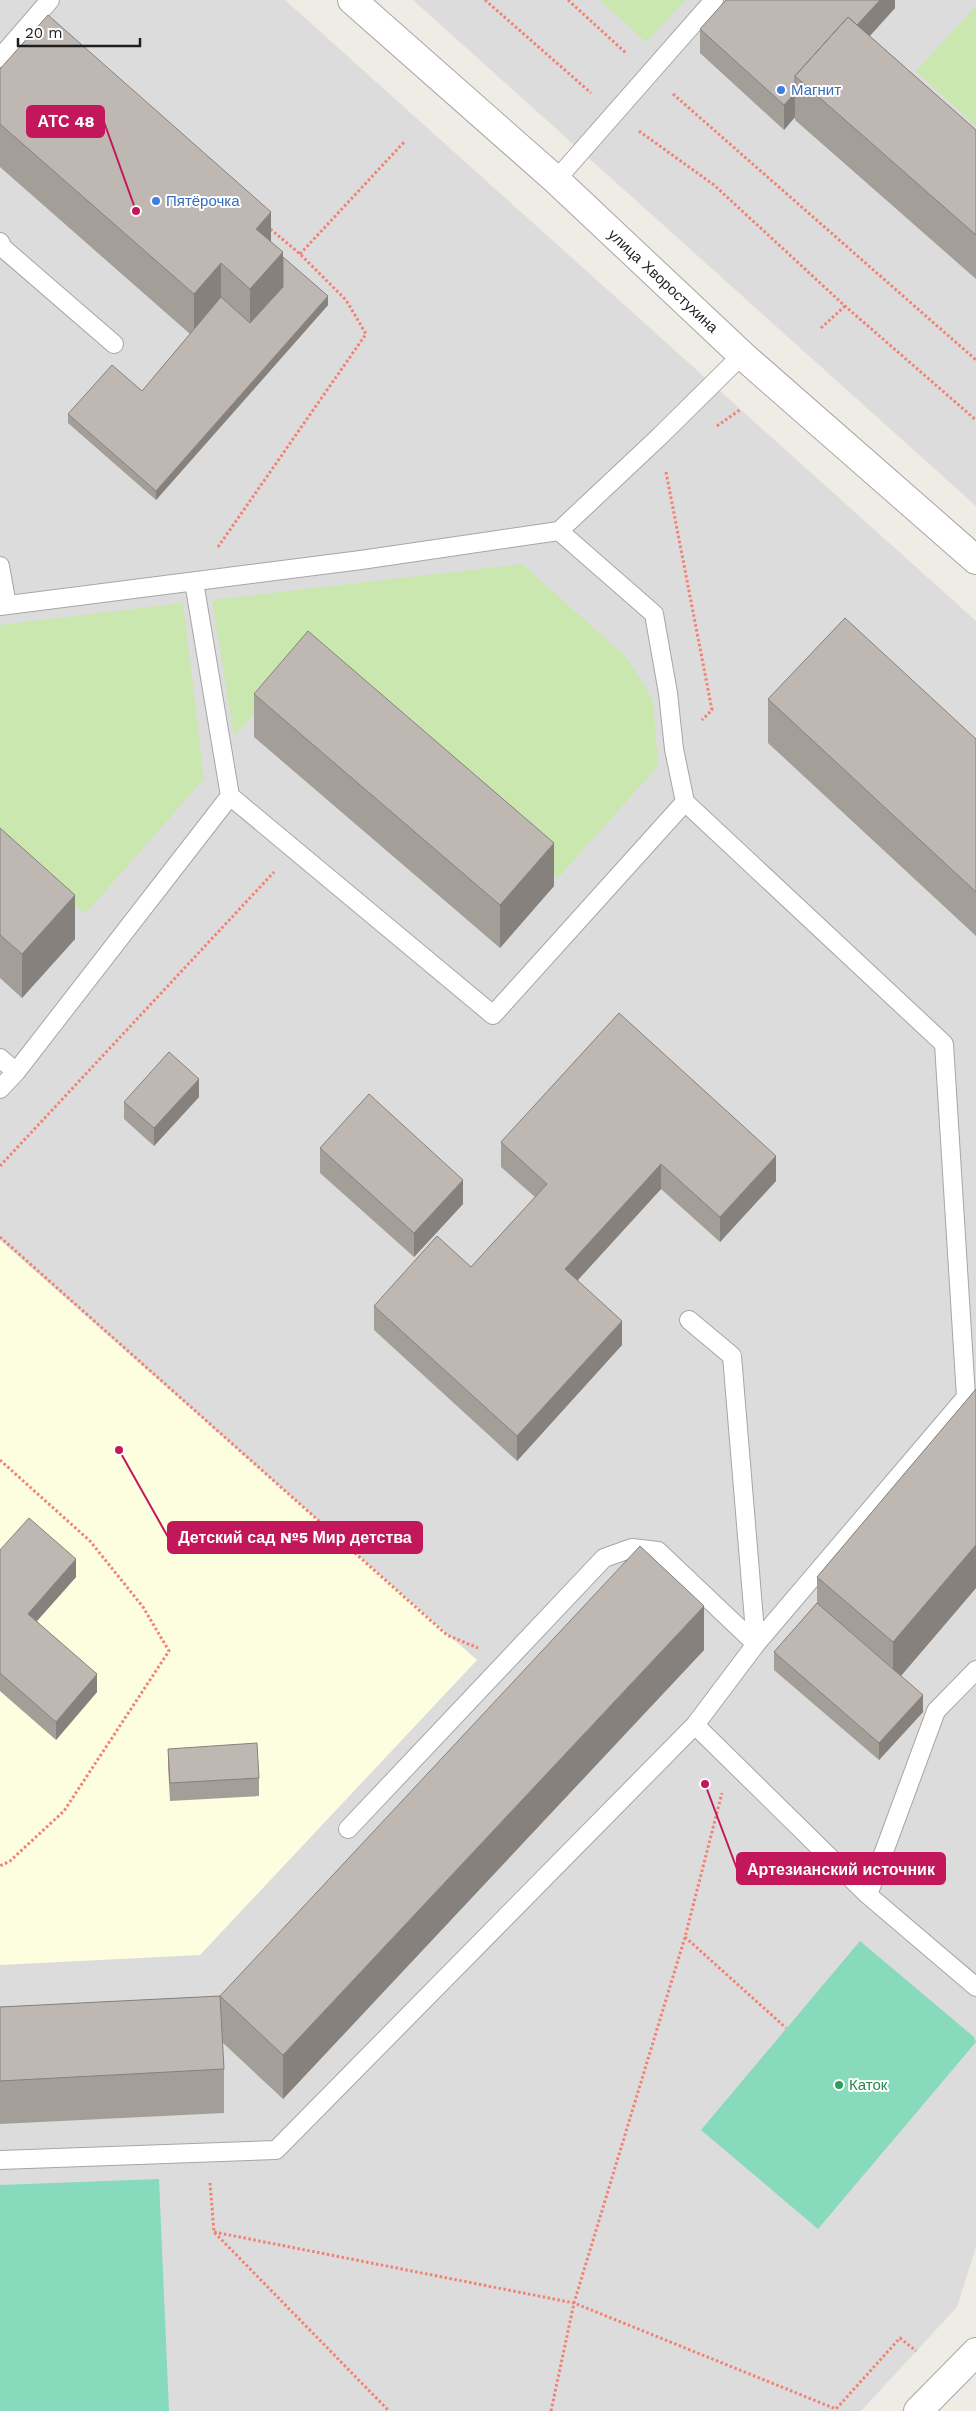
<svg xmlns="http://www.w3.org/2000/svg" width="976" height="2411" font-family="'Work Sans',sans-serif">
	<style>
		.residential { fill: #dddcdc }
		.education { fill: #fdfde0 }
		.grass { fill: #c9e7ae }
		.pitch { fill: #87dabb }
		.lines { fill: none; stroke-linecap: round; stroke-linejoin: round }
		.service-casing { stroke: #a6a6a6; stroke-width: 20 }
		.tertiary-casing { stroke: #a6a6a6; stroke-width: 30 }
		.path { stroke: #f38173; stroke-width: 3; stroke-dasharray: 2.5 2.5; stroke-linecap: butt }
		.service { stroke: #fff; stroke-width: 18 }
		.tertiary { stroke: #fff; stroke-width: 28 }
		.wall { fill: #a49e99 }
		.shaded-wall { fill: #86817d }
		.building { fill: #bfb8b2; stroke: #86817d }
		.shop-dot { fill: #3f7fe0; stroke: #fff; stroke-width: 2 }
		.leisure-dot { fill: #2e9e5b; stroke: #fff; stroke-width: 2 }
		.labels { text-anchor: middle; stroke-width: 4; stroke-linejoin: round; paint-order: stroke }
		.shop-label { font-size: 15px; fill: #366cbe; stroke: #fff; text-anchor: start }
		.street-label { font-size: 15px; fill: #1f1f1f; stroke: #fff }
		.leisure-label { font-size: 15px; fill: #27864d; stroke: #fff; text-anchor: start }
		.leader { fill: none; stroke: #c2185b; stroke-width: 2 }
		.callout-dot { fill: #c2185b; stroke: #fff; stroke-width: 2 }
		.callout { fill: #c2185b; stroke: #c2185b; stroke-width: 2 }
		.callout-label { font-size: 16px; text-anchor: middle; font-weight: bold; fill: #fff }
	</style>
	<rect width="100%" height="100%" fill="#efece5"/>
	<path class="residential" d="M0 0H285L976 621V2247L957 2307 861 2411H0Z
		M413 0H976V506Z"/>
	<path class="education" d="M0 1240 477 1660 200 1955 0 1965Z"/>
	<path class="grass" d="M600 0H686L646 42Z
		M976 6V126L916 71Z
		M522 564 626 657 653 700 658 766 558 878 306 658 234 736 212 600Z
		M183 603 204 779 85 914 0 838V625Z"/>
	<path class="pitch" d="M860 1941 974 2037 976 2042 818 2229 701 2130Z
		M159 2179 169 2411H0V2185Z"/>
	<g class="lines">
		<defs>
			<path id="service" d="M0 58 50 0
				M556 180 714 0
				M0 242 3 248 114 344
				M0 566 7 605
				M0 606 361 560 559 531 659 437 742 355
				M230 796 493 1015 685 802 674 749 668 693 654 614 559 531
				M685 802 944 1044 966 1397 756 1644 695 1725
				M0 1058 16 1072
				M0 1089 16 1072 230 796 194 582
				M348 1829 604 1558 632 1548 658 1551 756 1644 732 1356 689 1320
				M868 1895 936 1711 976 1670
				M0 2160 276 2150 695 1725 868 1895 976 1987"/>
			<path id="tertiary" d="M352 0 556 180 742 355 976 560
				M918 2411 976 2352"/>
		</defs>
		<use href="#service" class="service-casing"/>
		<use href="#tertiary" class="tertiary-casing"/>
		<path class="path" d="M485 0 591 93
			M568 0 627 54
			M673 94 976 360
			M639 131 714 185 845 306 976 420
			M300 254 405 141
			M821 328 845 306
			M717 426 741 409
			M666 472 712 710 702 720
			M218 547 366 334 346 300 300 254 268 227
			M0 1166 274 872
			M0 1237 447 1635 478 1648
			M0 1460 90 1541 143 1607 169 1651 64 1811 10 1861 0 1866
			M685 1937 786 2028
			M210 2183 214 2232 389 2411
			M214 2232 574 2303 836 2409 900 2338 916 2351
			M551 2411 574 2303 685 1937 722 1793"/>
		<use href="#service" class="service"/>
		<use href="#tertiary" class="tertiary"/>
	</g>
	<path class="wall" d="M895 0V8L870 36 976 130V279L795 120V117L784 130 700 53V29Z
		M0 69 271 242 283 257 328 305 156 500 68 423V414L142 391 190 334 0 167Z
		M254 694 554 886 500 948 254 737Z
		M768 699 976 739V936L768 743Z
		M0 828 75 939 22 998 0 978Z
		M199 1097 154 1146 124 1119V1102Z
		M501 1142 776 1181 720 1242 661 1189 578 1280 622 1345 517 1461 374 1330V1306L471 1267 535 1197 501 1167Z
		M320 1148 463 1204 414 1257 320 1173Z
		M976 1389V1588L901 1676 923 1712 879 1760 774 1670V1652L817 1603V1577Z
		M0 1550 76 1577 37 1621 97 1692 56 1740 0 1691Z
		M704 1650 283 2099 222 2042 224 2069V2113L0 2124V2007L220 1996Z
		M168 1749 259 1778V1796L170 1801 168 1766Z"/>
	<path class="shaded-wall" d="M880 0H895V8L816 95 804 84Z
		M795 93V117L784 130V105Z
		M271 212V255L256 229Z
		M283 252V296L250 332V289Z
		M221 263V306L194 338V294Z
		M328 296V305L156 500V491Z
		M554 843V886L500 948V905Z
		M75 895V939L22 998V954Z
		M199 1079V1097L154 1146V1128Z
		M776 1156V1181L720 1242V1217Z
		M661 1164V1189L565 1294V1269Z
		M463 1180V1204L414 1257V1233Z
		M622 1321V1345L517 1461V1436Z
		M976 1545V1588L893 1685V1642Z
		M76 1559V1577L28 1631V1614Z
		M704 1606V1650L283 2099V2055Z
		M97 1674V1692L56 1740V1722Z
		M923 1695V1712L879 1760V1743Z"/>
	<path class="building" d="M726 0H880L857 25 848 17 795 76V93L784 105 700 29Z
		M48 15 271 212 256 229 283 252 250 289 221 263 194 294 0 124V69Z
		M848 17 976 130V235L795 76Z
		M283 257 328 296 156 491 68 414 112 365 142 391 221 297 250 323 283 287Z
		M845 618 976 739V892L768 699Z
		M308 631 554 843 500 905 254 694Z
		M0 828 75 895 22 954 0 935Z
		M619 1013 776 1156 720 1217 661 1164 565 1269 622 1321 517 1436 374 1306 437 1236 471 1267 547 1184 501 1142Z
		M169 1052 199 1079 154 1128 124 1102Z
		M369 1094 463 1180 414 1233 320 1148Z
		M976 1389V1545L893 1642 817 1577Z
		M29 1518 76 1559 28 1614 97 1674 56 1722 0 1673V1550Z
		M640 1546 704 1606 283 2055 220 1996Z
		M817 1603 923 1695 879 1743 774 1652Z
		M257 1743 259 1778 170 1783 168 1749Z
		M220 1996 224 2069 0 2081V2007Z"/>
	<g class="shop-dot">
		<circle cx="781" cy="90" r="5"/>
		<circle cx="156" cy="201" r="5"/>
	</g>
	<circle class="leisure-dot" cx="839" cy="2085" r="5"/>
	<g class="labels">
		<g class="shop-label">
			<text x="791" y="95">Магнит</text>
			<text x="166" y="206">Пятёрочка</text>
		</g>
		<g class="street-label">
			<text transform="translate(663 281) rotate(43)" y="5">улица Хворостухина</text>
		</g>
		<g class="leisure-label">
			<text x="849" y="2090">Каток</text>
		</g>
	</g>
	<path class="leader" d="M136 211L104 122M119 1450L168 1537M705 1784L737 1869"/>
	<g class="callout-dot">
		<circle cx="136" cy="211" r="5"/>
		<circle cx="119" cy="1450" r="5"/>
		<circle cx="705" cy="1784" r="5"/>
	</g>
	<g class="callout">
		<rect x="27" y="106" width="77" height="31" rx="5"/>
		<rect x="168" y="1522" width="254" height="31" rx="5"/>
		<rect x="737" y="1853" width="208" height="31" rx="5"/>
	</g>
	<g class="callout-label">
		<text x="66" y="127">АТС 48</text>
		<text x="295" y="1543">Детский сад №5 Мир детства</text>
		<text x="841" y="1875">Артезианский источник</text>
	</g>
	<path d="M18 38v8h122v-8" fill="none" stroke="#1f1f1f" stroke-width="2.5"/>
	<text x="25" y="38" font-size="15" fill="#1f1f1f" stroke="#ffffff" stroke-width="4" paint-order="stroke">20 m</text>
</svg>
